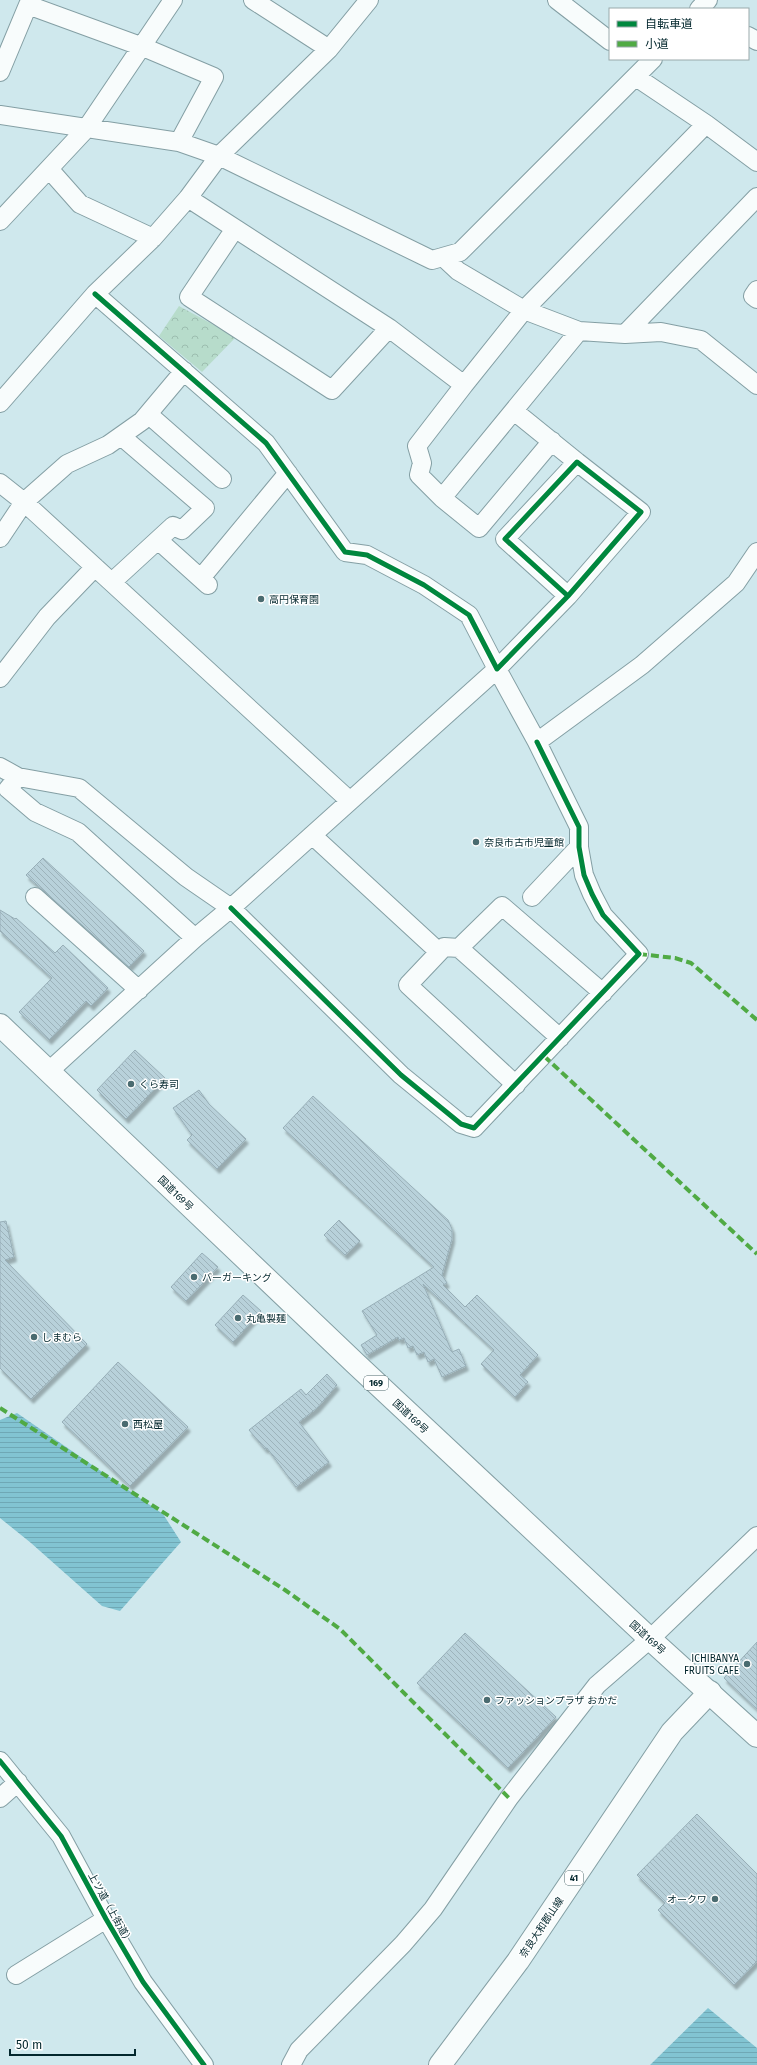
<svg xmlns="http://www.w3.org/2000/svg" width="757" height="2065" font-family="'Fira Sans','Noto Sans JP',sans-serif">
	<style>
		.park { fill: url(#park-crowns) }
		.water { fill: url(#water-rules) }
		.building { fill: url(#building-back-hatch); stroke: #97aeb7; filter: url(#shadow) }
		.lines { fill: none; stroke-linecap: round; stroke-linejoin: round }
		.minor-casing { stroke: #849fa4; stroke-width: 20 }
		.major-casing { stroke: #849fa4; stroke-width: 24 }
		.highway-casing { stroke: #849fa4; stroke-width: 24 }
		.minor { stroke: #f8fcfc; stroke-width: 18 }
		.major { stroke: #f8fcfc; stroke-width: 22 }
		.highway { stroke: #f8fcfc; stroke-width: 22 }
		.quiet { stroke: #50aa44; stroke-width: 4; stroke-dasharray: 8 4; stroke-linecap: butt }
		.cycleway-casing { stroke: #fff; stroke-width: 8 }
		.cycleway { stroke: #00873e; stroke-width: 5 }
		.poi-dot { fill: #4a6b70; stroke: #fff; stroke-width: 1.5 }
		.labels { text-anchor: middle; stroke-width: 3; stroke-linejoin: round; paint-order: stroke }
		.shield { fill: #fff; stroke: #4f686c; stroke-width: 1 }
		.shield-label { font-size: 9px; font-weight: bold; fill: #03272d }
		.poi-label { font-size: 10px; fill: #03272d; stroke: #fff; text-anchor: start }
		.street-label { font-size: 10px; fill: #03272d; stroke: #fff }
	</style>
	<defs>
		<pattern id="park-crowns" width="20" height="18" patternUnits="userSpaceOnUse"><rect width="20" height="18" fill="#b7dccb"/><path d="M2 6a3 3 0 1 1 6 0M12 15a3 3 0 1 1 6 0" fill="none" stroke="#9cbdaf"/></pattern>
		<pattern id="water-rules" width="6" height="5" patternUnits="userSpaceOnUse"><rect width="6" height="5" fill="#82c4d2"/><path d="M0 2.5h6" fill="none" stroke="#6fa8b5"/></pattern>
		<pattern id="building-back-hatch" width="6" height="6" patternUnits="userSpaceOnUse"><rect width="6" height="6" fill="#b8d1da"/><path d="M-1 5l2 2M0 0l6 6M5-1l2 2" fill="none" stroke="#9db3bb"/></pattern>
		<filter id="shadow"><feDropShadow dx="2.5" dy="4.5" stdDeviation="1" flood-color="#0004"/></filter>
	</defs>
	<rect width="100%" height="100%" fill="#cfe8ed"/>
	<path class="park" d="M179 306 236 337 202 372 159 336Z"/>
	<path class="water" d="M17 1413 163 1514 181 1542 120 1611 102 1606 31 1543 0 1518V1420Z
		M708 2008 757 2048V2065H650Z"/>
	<path class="building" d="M43 858 144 951 129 967 26 875Z
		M0 910 15 919 16 918 55 953 63 945 108 988 91 1006 86 1001 49 1040 19 1012 52 978 0 931Z
		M135 1050 165 1078 126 1119 97 1090Z
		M199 1090 209 1104 246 1139 217 1169 187 1140 192 1135 173 1108Z
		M313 1096 448 1220 452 1229V1239L442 1275 447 1283 443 1285 465 1307 477 1295 538 1355 520 1375 528 1382 515 1397 481 1364 494 1350 423 1284 452 1352 459 1349 466 1366 442 1377 434 1359 428 1362 424 1352 417 1355 413 1346 408 1348 404 1338 399 1340 398 1337 367 1355 361 1345 377 1335 362 1311 434 1267 283 1128Z
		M339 1220 360 1241 345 1255 324 1235Z
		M6 1221 14 1257 5 1260 87 1344 31 1399 0 1368V1222Z
		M202 1253 218 1267 186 1301 171 1287Z
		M243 1295 261 1311 233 1342 215 1325Z
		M118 1362 188 1427 130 1486 62 1422Z
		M327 1374 337 1385 317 1408 299 1422 329 1462 296 1487 267 1448 265 1449 249 1430 301 1389 306 1395Z
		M465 1633 556 1717 508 1768 417 1683Z
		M757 1642V1709L724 1678Z
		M697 1814 757 1874V1961L734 1985 658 1910 665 1903 637 1875Z"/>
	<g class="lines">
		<defs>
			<path id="minor" d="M253 0 329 49
				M557 0 610 41
				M699 9 708 0
				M748 36 757 41
				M0 72 28 5 143 47 214 77 179 142
				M636 77 706 124 757 162
				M0 115 179 142 219 156 432 260 460 252 653 59
				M49 169 80 204 153 238
				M188 198 389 328 464 385 417 446 422 463 419 475 442 498 579 331
				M0 221 86 129 173 0
				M234 230 189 297 332 390 389 328
				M443 257 458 271 524 310 579 331 625 334 661 332 701 340 757 385
				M757 290 753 296 757 299
				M95 294 266 443 345 552 367 555 424 585 469 615 497 669 568 596 641 512 577 462 505 539 568 596
				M625 334 757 197
				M464 385 524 310 706 124
				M0 403 95 294 153 238 188 198 219 156 329 49 369 0
				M514 411 577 462
				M148 414 222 479
				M0 483 24 502 350 801
				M442 498 479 528 552 441
				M0 538 24 502 67 464 108 445 142 421 184 371
				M158 540 208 585
				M201 578 288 473
				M112 582 173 526 182 530 205 508 121 436
				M0 678 47 617 95 567
				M0 767 18 777 79 788 186 877 231 908 401 1075 461 1124 474 1128 639 954 603 915 592 894 584 875 579 847V827L537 742
				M18 777 8 789 35 812 78 832 195 938
				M312 835 439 952
				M35 897 139 990
				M532 897 579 847
				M459 948 560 1038
				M48 1072 195 938 231 908 497 669 537 742 642 665 736 583 757 552
				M516 1085 408 985 444 947 459 948 502 906 603 993
				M0 1761 61 1836 106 1919 143 1982 204 2065
				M0 1798 18 1782
				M16 1975 106 1919
				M291 2065 299 2050 403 1944 433 1909 509 1798 597 1685 650 1639 757 1536"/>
			<path id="major" d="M440 2065 518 1961 672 1732 710 1692"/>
			<path id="highway" d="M0 1025 356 1364 650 1639 757 1736"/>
		</defs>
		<use href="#minor" class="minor-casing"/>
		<use href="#major" class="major-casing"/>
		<use href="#highway" class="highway-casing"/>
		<use href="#minor" class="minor"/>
		<use href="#major" class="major"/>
		<use href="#highway" class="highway"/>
		<path class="quiet" d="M639 954 675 958 691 963 757 1020
			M544 1056 757 1254
			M0 1408 285 1590 340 1629 509 1798"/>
		<defs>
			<path id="cycleway" d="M95 294 266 443 345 552 367 555 424 585 469 615 497 669 568 596 641 512 577 462 505 539 568 596
				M231 908 401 1075 461 1124 474 1128 639 954 603 915 592 894 584 875 579 847V827L537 742
				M0 1761 61 1836 106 1919 143 1982 204 2065"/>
		</defs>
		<use href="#cycleway" class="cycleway-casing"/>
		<use href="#cycleway" class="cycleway"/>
	</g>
	<g class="poi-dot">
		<circle cx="261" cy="599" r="4"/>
		<circle cx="476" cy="842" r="4"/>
		<circle cx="131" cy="1084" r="4"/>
		<circle cx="194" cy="1277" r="4"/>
		<circle cx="238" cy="1318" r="4"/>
		<circle cx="34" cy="1337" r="4"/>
		<circle cx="125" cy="1424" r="4"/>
		<circle cx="747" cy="1664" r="4"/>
		<circle cx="487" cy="1700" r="4"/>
		<circle cx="715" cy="1899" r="4"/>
	</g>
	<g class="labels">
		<g class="shield">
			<rect x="364" y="1376" width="24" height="14" rx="3"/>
			<rect x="565" y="1871" width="18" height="14" rx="3"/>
		</g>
		<g class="shield-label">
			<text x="376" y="1386">169</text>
			<text x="574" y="1881">41</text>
		</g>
		<g class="poi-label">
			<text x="269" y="603">高円保育園</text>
			<text x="484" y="846">奈良市古市児童館</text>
			<text x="139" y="1088">くら寿司</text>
			<text x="202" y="1281">バーガーキング</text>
			<text x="246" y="1322">丸亀製麺</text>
			<text x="42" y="1341">しまむら</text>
			<text x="133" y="1428">西松屋</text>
			<text x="739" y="1662" text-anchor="end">ICHIBANYA<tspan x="739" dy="12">FRUITS CAFE</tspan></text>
			<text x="495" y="1704">ファッションプラザ おかだ</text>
			<text x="707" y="1903" text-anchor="end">オークワ</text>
		</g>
		<g class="street-label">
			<text transform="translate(176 1193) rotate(44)" y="4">国道169号</text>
			<text transform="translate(411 1416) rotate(43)" y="4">国道169号</text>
			<text transform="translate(648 1637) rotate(42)" y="4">国道169号</text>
			<text transform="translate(111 1908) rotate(61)" y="4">上ツ道（上街道）</text>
			<text transform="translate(541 1927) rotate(-56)" y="4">奈良大和郡山線</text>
		</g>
	</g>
	<rect x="609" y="8" width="140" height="52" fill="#ffffff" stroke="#9aa9ab"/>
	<rect x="617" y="21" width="20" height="6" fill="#00873e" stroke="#9aa9ab"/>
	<text x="645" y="28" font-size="12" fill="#03272d">自転車道</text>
	<rect x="617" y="41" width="20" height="6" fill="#50aa44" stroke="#9aa9ab"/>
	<text x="645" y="48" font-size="12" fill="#03272d">小道</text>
	<path d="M10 2049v6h125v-6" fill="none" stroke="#03272d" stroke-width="2"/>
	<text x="16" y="2049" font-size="12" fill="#03272d" stroke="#ffffff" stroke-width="3" paint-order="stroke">50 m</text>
</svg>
